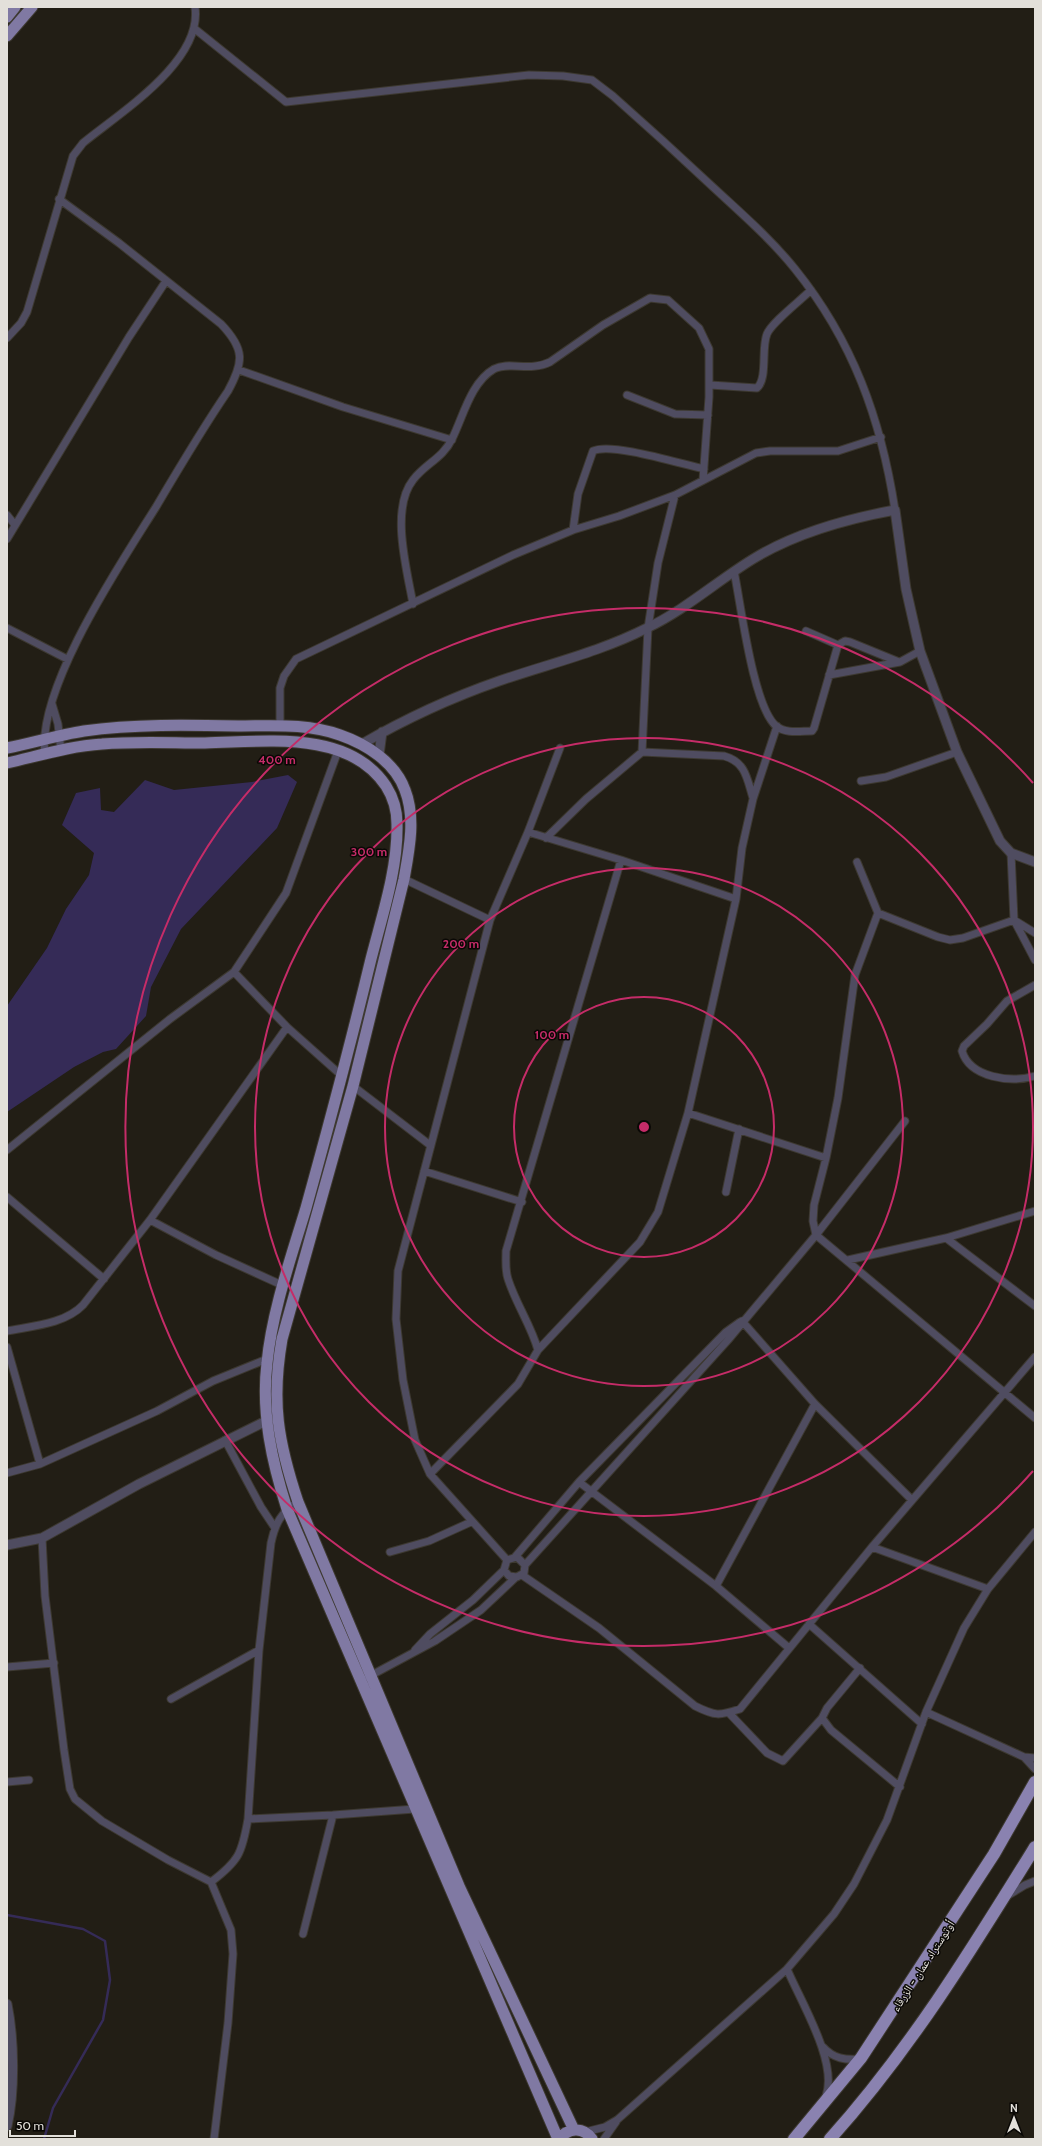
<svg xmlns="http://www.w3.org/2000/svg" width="1042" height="2146" font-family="Cabin,'Noto Naskh Arabic',sans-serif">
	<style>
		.water { fill: #352b57 }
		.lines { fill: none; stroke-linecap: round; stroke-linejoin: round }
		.stream { stroke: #352b57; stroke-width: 2.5 }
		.minor-casing { stroke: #3d3931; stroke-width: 9 }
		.tertiary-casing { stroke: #3d3931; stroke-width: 11 }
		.primary-casing { stroke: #3d3931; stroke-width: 13 }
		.trunk-casing { stroke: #3d3931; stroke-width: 14 }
		.minor { stroke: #4f4c60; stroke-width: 7 }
		.tertiary { stroke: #4f4c60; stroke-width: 9 }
		.primary { stroke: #8079a3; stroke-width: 11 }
		.trunk { stroke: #8a82b0; stroke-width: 12 }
		.ring { fill: none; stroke: #c52c68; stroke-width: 2 }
		.labels { text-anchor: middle; stroke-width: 3; stroke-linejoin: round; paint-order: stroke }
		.street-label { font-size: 12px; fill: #e3e0da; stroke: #0a0805 }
		.centre { fill: #c52c68; stroke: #0a0805; stroke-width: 2 }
		.ring-label { font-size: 12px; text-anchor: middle; font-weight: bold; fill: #c52c68; stroke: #0a0805; stroke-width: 3; stroke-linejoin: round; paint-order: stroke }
	</style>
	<rect width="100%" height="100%" fill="#221e15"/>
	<path class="water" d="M288 775 297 782 277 828 181 929 151 987 146 1016 116 1049 103 1052 74 1067 7 1112V1006L47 948 66 909 89 875 94 853 62 825 76 793 100 788 101 810 114 812 145 780 174 790 252 782Z"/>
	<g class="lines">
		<path class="stream" d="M7 1915 83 1929 105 1941 110 1980 103 2020 53 2108 44 2139"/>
		<defs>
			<path id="minor" d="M195 29 286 102 529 75 563 76 592 80 613 96C647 126 681 157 714 188 742 214 771 239 795 269 853 341 881 419 895 510
				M7 338 21 323 27 312 73 156 83 143C121 112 203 61 195 7
				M239 370 343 407 452 440
				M710 385 757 388C768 378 761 348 767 334 771 323 801 300 811 290
				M627 395 675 414 708 415
				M675 495 658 563 648 628 642 752 724 756C746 762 747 779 753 798
				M7 515 15 525
				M573 530 578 494 593 451C611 442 681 464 704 469
				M7 539 129 337 166 281
				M734 571C741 605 753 706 776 726 786 734 800 731 812 731L814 728 838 645 806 631
				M413 604C407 570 390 509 413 480 425 464 443 458 452 439 463 417 471 382 494 369 509 361 530 372 550 362L603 325 650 298 668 300 699 328 709 349V397L703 480
				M7 628 67 659
				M838 645 845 641 850 642 899 662
				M829 675 900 662 920 651
				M52 704 58 724 61 751
				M280 725V688L284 676 296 659 513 555 573 530 619 516 675 495 756 453 770 451H838L881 437
				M45 755C36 689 121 563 156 507 179 468 202 429 228 391 244 362 245 349 221 324L119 243 59 199
				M861 781 886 777 957 752
				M528 832 621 860 736 899
				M546 838 586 799 642 752
				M1011 853 1014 920 1035 960
				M857 862 878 913 855 975 838 1098 826 1158 814 1205 813 1221 816 1235 1035 1418
				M404 879 490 920
				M878 913 938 937 950 940 963 938 1014 920 1035 933
				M234 972 287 1027 342 1076
				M1035 985 1007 1001 987 1024 964 1046 962 1051C970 1078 1011 1083 1035 1076
				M353 1086 430 1145
				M688 1113 826 1158
				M7 1150 170 1019 234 972 286 893 338 751
				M424 1171 522 1202
				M726 1192 739 1129
				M7 1197 104 1279
				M150 1220 216 1255 284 1286
				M946 1238 1035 1306
				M848 1260 946 1238 1035 1211
				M742 1321 815 1404 912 1500
				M7 1331C32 1326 65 1324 83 1305L150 1220 287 1027
				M7 1347 40 1464
				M538 1350 640 1242 658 1212 688 1113 736 899 742 848 753 799 777 726
				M225 1440 261 1507 275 1528
				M7 1473 40 1464 157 1411 213 1381 267 1359
				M430 1474 518 1384 538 1350C531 1325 516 1304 508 1279 505 1270 506 1261 506 1251L621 860
				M579 1482 716 1586 789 1648
				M42 1538 45 1596 64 1750 70 1789 75 1799 102 1821 168 1860 211 1882 231 1930 233 1954 228 2023 214 2139
				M872 1547 988 1589
				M390 1552 429 1541 471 1522
				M515 1557 579 1482 726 1332 740 1322
				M507 1560 430 1474 415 1440 403 1380 396 1319 398 1271 490 920 528 832 560 748
				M525 1565 728 1340 816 1235 905 1121
				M522 1575 599 1628 695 1706C715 1716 719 1716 740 1709L872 1547 1035 1357
				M716 1586 815 1404
				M809 1624 922 1724
				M415 1650 430 1634 473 1600 504 1570 507 1560 517 1557 525 1565 524 1573 517 1577 509 1576 504 1570
				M7 1667 54 1663
				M860 1668 827 1708 822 1718 831 1730 900 1787
				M368 1677 435 1641 481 1610 515 1578
				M171 1699 259 1650
				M926 1712 1024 1757 1035 1758
				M729 1713 767 1753 783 1761 822 1718
				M1024 1757 1035 1769
				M7 1782 29 1780
				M248 1819 333 1815 415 1809
				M211 1882C239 1861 242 1853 248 1819L259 1650 271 1543C275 1524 281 1512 298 1502
				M1007 1896 1025 1885 1035 1881
				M303 1934 333 1815
				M787 1969C801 2002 838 2062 826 2096
				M823 2047C834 2059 845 2060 860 2059
				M585 2132 605 2127 617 2120 787 1969 834 1914 854 1884 887 1820 926 1712 964 1628 988 1589 1035 1532
				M604 2139 616 2122"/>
			<path id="tertiary" d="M362 744C405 719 453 697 499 681 548 664 600 652 647 628 685 610 717 581 753 559 795 533 846 519 895 510L906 589 920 651 957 752 1000 841 1011 853 1035 862
				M379 755 382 732
				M7 1545 42 1538 139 1484 266 1421
				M7 2004C14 2039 15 2091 7 2126"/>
			<path id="primary" d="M7 17 15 7
				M7 36 32 7
				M7 748C33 743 58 735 84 731 134 724 187 725 238 726 272 726 307 723 340 735 366 744 395 762 405 790 416 818 409 851 404 879L353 1086 282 1339C271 1402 278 1442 298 1502L459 1886 574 2130
				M7 763C38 756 70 746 102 744 136 741 171 743 205 743 264 742 348 729 386 786 393 797 397 811 397 824 398 869 382 916 371 959 351 1042 329 1125 306 1208 291 1258 272 1311 267 1363 261 1413 272 1462 287 1509L558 2139
				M559 2139C568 2128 583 2126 592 2139"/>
			<path id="trunk" d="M794 2139 861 2058 994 1854 1035 1782
				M830 2139C910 2050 972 1949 1035 1847"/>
		</defs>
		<use href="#minor" class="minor-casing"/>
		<use href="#tertiary" class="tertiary-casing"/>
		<use href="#primary" class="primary-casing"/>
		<use href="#trunk" class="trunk-casing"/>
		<use href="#minor" class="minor"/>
		<use href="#tertiary" class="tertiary"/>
		<use href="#primary" class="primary"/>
		<use href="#trunk" class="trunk"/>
	</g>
	<g class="ring">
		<circle cx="644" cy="1127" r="130"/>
		<circle cx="644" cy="1127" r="259"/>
		<circle cx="644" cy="1127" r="389"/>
		<path d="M1033 1471A519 519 0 1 1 1033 783"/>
	</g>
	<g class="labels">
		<g class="street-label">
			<text transform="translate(923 1966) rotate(-57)" y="4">أوتوستراد عمان - الزرقاء</text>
		</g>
	</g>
	<circle cx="644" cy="1127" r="6" class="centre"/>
	<g class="ring-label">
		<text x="277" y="764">400 m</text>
		<text x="369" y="856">300 m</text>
		<text x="461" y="948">200 m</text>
		<text x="552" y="1039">100 m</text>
	</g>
	<rect width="1042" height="2146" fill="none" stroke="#e3e0da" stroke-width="16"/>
	<g transform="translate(1014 2118)" stroke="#0a0805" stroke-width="3" paint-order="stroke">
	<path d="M0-3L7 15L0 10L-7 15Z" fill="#e3e0da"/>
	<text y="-6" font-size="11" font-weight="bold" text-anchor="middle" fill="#e3e0da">N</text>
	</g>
	<path d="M10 2130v6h65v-6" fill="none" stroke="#e3e0da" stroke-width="2"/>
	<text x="16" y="2130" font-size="12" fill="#e3e0da" stroke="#0a0805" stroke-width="3" paint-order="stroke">50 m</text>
</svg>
